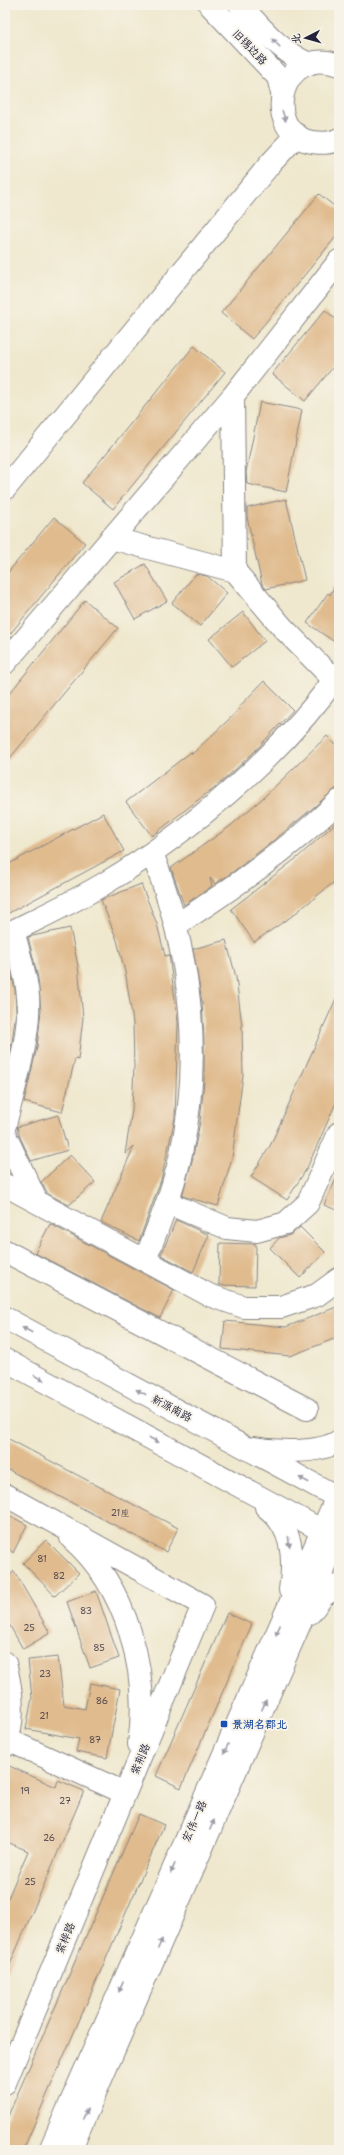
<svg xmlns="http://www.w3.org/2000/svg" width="344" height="2155" font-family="'Shantell Sans','LXGW WenKai TC',sans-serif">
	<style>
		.building { fill: #e0bb8e }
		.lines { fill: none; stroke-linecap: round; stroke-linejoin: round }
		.minor-casing { stroke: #888584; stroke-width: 24 }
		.major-casing { stroke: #888584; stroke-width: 24 }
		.minor { stroke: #fff; stroke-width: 22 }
		.major { stroke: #fff; stroke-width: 22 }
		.oneway { fill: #9c9ca7 }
		.transit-dot { fill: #1a4fb4; stroke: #f7f3e8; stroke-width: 1.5 }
		.labels { text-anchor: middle; stroke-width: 4; stroke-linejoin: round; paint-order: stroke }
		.number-label { font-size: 9px; fill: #524850 }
		.street-label { font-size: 11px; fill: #22223b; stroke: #f7f3e8 }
		.transit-label { font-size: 11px; font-weight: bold; fill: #164399; stroke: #f7f3e8; text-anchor: start }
	</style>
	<rect width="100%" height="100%" fill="#f7f3e8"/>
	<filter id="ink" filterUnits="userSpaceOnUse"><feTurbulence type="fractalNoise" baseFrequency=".025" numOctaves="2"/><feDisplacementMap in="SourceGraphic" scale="8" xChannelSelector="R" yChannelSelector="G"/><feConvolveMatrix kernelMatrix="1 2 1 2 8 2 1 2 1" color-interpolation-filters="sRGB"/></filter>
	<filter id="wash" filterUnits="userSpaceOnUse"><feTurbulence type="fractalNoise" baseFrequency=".012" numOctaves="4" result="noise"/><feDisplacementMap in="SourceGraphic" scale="16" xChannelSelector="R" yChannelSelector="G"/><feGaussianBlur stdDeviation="0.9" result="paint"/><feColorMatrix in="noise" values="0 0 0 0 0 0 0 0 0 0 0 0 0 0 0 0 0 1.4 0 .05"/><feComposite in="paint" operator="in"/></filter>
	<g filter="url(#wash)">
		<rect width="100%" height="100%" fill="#efe8ce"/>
		<g id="blocks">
			<path class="building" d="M319 194 339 210V233L252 339 221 313Z
				M325 310 339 322V360L305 401 272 374Z
				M194 346 225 372 113 509 82 483Z
				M260 402 302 410 286 492 247 484 246 472Z
				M286 499 305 580 266 589 262 584 247 517V508Z
				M54 517 85 543 5 640V576Z
				M145 564 167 601 135 619 114 582Z
				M196 574 207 576 227 593 200 626 172 603Z
				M339 577V645L307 623 328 593 330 595Z
				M85 600 118 628 5 764V699Z
				M243 612 265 641 232 667 209 639Z
				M264 681 293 710 254 752 225 779 152 836 126 802 191 752 192 754 240 709 239 707Z
				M327 736 339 748V786L273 841 233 872 215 884 210 878 212 886 184 905 171 868 229 827 263 798Z
				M103 813 124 851 5 915V866Z
				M339 820V878L292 916 254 942 231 909 298 857Z
				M141 884 157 924 165 956 169 955 178 1022 175 1118 161 1180 139 1241 101 1222 134 1146 125 1154 132 1110 134 1066 133 1023 126 976 117 940 101 900Z
				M70 928 78 966 83 1018 78 1060 75 1059 62 1112 24 1102 37 1047 41 1011 38 978 28 937Z
				M226 940 236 977 242 1026 243 1075 232 1158 218 1206 182 1196 192 1161 200 1122 204 1081V1042L202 1002 193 949Z
				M8 961 15 990 16 1011 12 1042 5 1075V962Z
				M339 992V1096L307 1168 287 1200 251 1177 270 1146Z
				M58 1115 68 1150 31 1161 20 1137 17 1127Z
				M70 1155 95 1182 69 1205 48 1194 41 1182Z
				M339 1172V1211L324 1205Z
				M176 1220 209 1235 193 1272 161 1255Z
				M50 1224 174 1290 160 1318 35 1253Z
				M300 1227 325 1252 300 1278 270 1248 279 1238 290 1235Z
				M220 1243 256 1244 255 1286 219 1285Z
				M339 1306V1337L290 1356 222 1349 225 1321 286 1327Z
				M5 1437 178 1528 166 1552 5 1468Z
				M5 1513 27 1525 13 1553 5 1544Z
				M46 1540 79 1573 55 1596 23 1563Z
				M14 1571 50 1633 23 1649 5 1617V1581Z
				M96 1591 119 1658 90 1668 67 1602Z
				M227 1613 252 1624 181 1788 156 1776Z
				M58 1657 64 1705 85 1709 90 1683 120 1689 107 1758 76 1752 79 1739 26 1729 32 1698 28 1660Z
				M5 1764 56 1787 58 1780 84 1791 5 1976V1897L8 1898 28 1851 5 1841Z
				M139 1814 164 1825 23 2150H5V2123Z"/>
		</g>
	</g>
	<g filter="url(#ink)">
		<use href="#blocks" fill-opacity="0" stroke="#888584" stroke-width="1"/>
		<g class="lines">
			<defs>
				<path id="minor" d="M210 5 278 77 282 93
					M240 5C263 29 278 50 309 64
					M233 396 235 571
					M5 489 270 164 297 135
					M111 538 235 571 283 628 339 685
					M5 663 233 396 339 261
					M176 925C234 888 290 848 339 801
					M5 935C39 918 74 902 107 882 191 831 283 753 339 673
					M5 1125C14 1088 31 1035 28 996 26 974 19 953 13 931
					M5 1135 37 1202
					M5 1185 209 1295 244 1307H281L317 1295 339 1279
					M168 1203 227 1228 257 1231 286 1223 308 1203 339 1133
					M5 1251 307 1409
					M145 1260C158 1227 172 1193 180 1158 204 1055 190 950 152 853
					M5 1495 203 1605 5 2083
					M71 1538C127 1587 150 1672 139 1744
					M5 1663C12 1690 16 1719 5 1746
					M8 1740 125 1793"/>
				<path id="major" d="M339 65C279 43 260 133 312 142 321 143 330 144 339 139
					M5 1318 339 1498
					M5 1360 334 1537
					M254 1448C276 1452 319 1454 339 1441
					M266 1507C293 1527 295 1558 290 1590
					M310 1613 323 1596 339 1585
					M50 2150 339 1492
					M70 2150 339 1534"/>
			</defs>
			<use href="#minor" class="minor-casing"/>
			<use href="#major" class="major-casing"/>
			<use href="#minor" class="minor"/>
			<use href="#major" class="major"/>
		</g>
		<defs><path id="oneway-solid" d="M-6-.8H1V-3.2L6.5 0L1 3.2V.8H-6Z"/></defs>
		<g class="oneway">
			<use href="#oneway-solid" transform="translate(276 43) rotate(-134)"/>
			<use href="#oneway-solid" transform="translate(284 116) rotate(71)"/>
			<use href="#oneway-solid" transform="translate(27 1330) rotate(-152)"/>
			<use href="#oneway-solid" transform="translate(39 1378) rotate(28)"/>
			<use href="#oneway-solid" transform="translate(141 1392) rotate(-152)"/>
			<use href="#oneway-solid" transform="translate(154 1440) rotate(28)"/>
			<use href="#oneway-solid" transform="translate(304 1480) rotate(-152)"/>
			<use href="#oneway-solid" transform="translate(289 1542) rotate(83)"/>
			<use href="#oneway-solid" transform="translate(278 1630) rotate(114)"/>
			<use href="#oneway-solid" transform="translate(264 1705) rotate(-66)"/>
			<use href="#oneway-solid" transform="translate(226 1749) rotate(114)"/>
			<use href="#oneway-solid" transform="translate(212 1825) rotate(-66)"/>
			<use href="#oneway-solid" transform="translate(173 1868) rotate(114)"/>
			<use href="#oneway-solid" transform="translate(160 1944) rotate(-66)"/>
			<use href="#oneway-solid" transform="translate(121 1987) rotate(114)"/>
			<use href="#oneway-solid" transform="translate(85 2114) rotate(-66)"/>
		</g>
	</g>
	<rect class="transit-dot" x="220" y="1720" width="8" height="8" rx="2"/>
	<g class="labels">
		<g class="number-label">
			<text x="120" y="1516">21座</text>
			<text x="42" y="1562">81</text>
			<text x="59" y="1579">82</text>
			<text x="86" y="1614">83</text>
			<text x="29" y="1631">25</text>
			<text x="99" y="1651">85</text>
			<text x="45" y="1677">23</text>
			<text x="102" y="1704">86</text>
			<text x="44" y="1719">21</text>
			<text x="95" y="1743">87</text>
			<text x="25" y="1794">19</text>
			<text x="65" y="1804">27</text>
			<text x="49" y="1841">26</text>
			<text x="30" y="1885">25</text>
		</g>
		<g class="street-label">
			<text transform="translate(250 47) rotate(46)" y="4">旧锡边路</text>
			<text transform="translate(172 1408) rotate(28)" y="4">新源南路</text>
			<text transform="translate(140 1759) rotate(-67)" y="4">紫荆路</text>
			<text transform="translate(194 1821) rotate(-66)" y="4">宏伟一路</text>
			<text transform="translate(65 1938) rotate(-67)" y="4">紫桦路</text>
		</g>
		<g class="transit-label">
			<text x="232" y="1728">景湖名郡北</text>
		</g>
	</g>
	<rect width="344" height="2155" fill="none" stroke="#f7f3e8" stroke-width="20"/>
	<g transform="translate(306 38) rotate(264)" stroke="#f7f3e8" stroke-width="3" paint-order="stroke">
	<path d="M0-3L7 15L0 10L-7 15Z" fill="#22223b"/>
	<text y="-6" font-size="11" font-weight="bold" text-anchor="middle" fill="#22223b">北</text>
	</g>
</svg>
